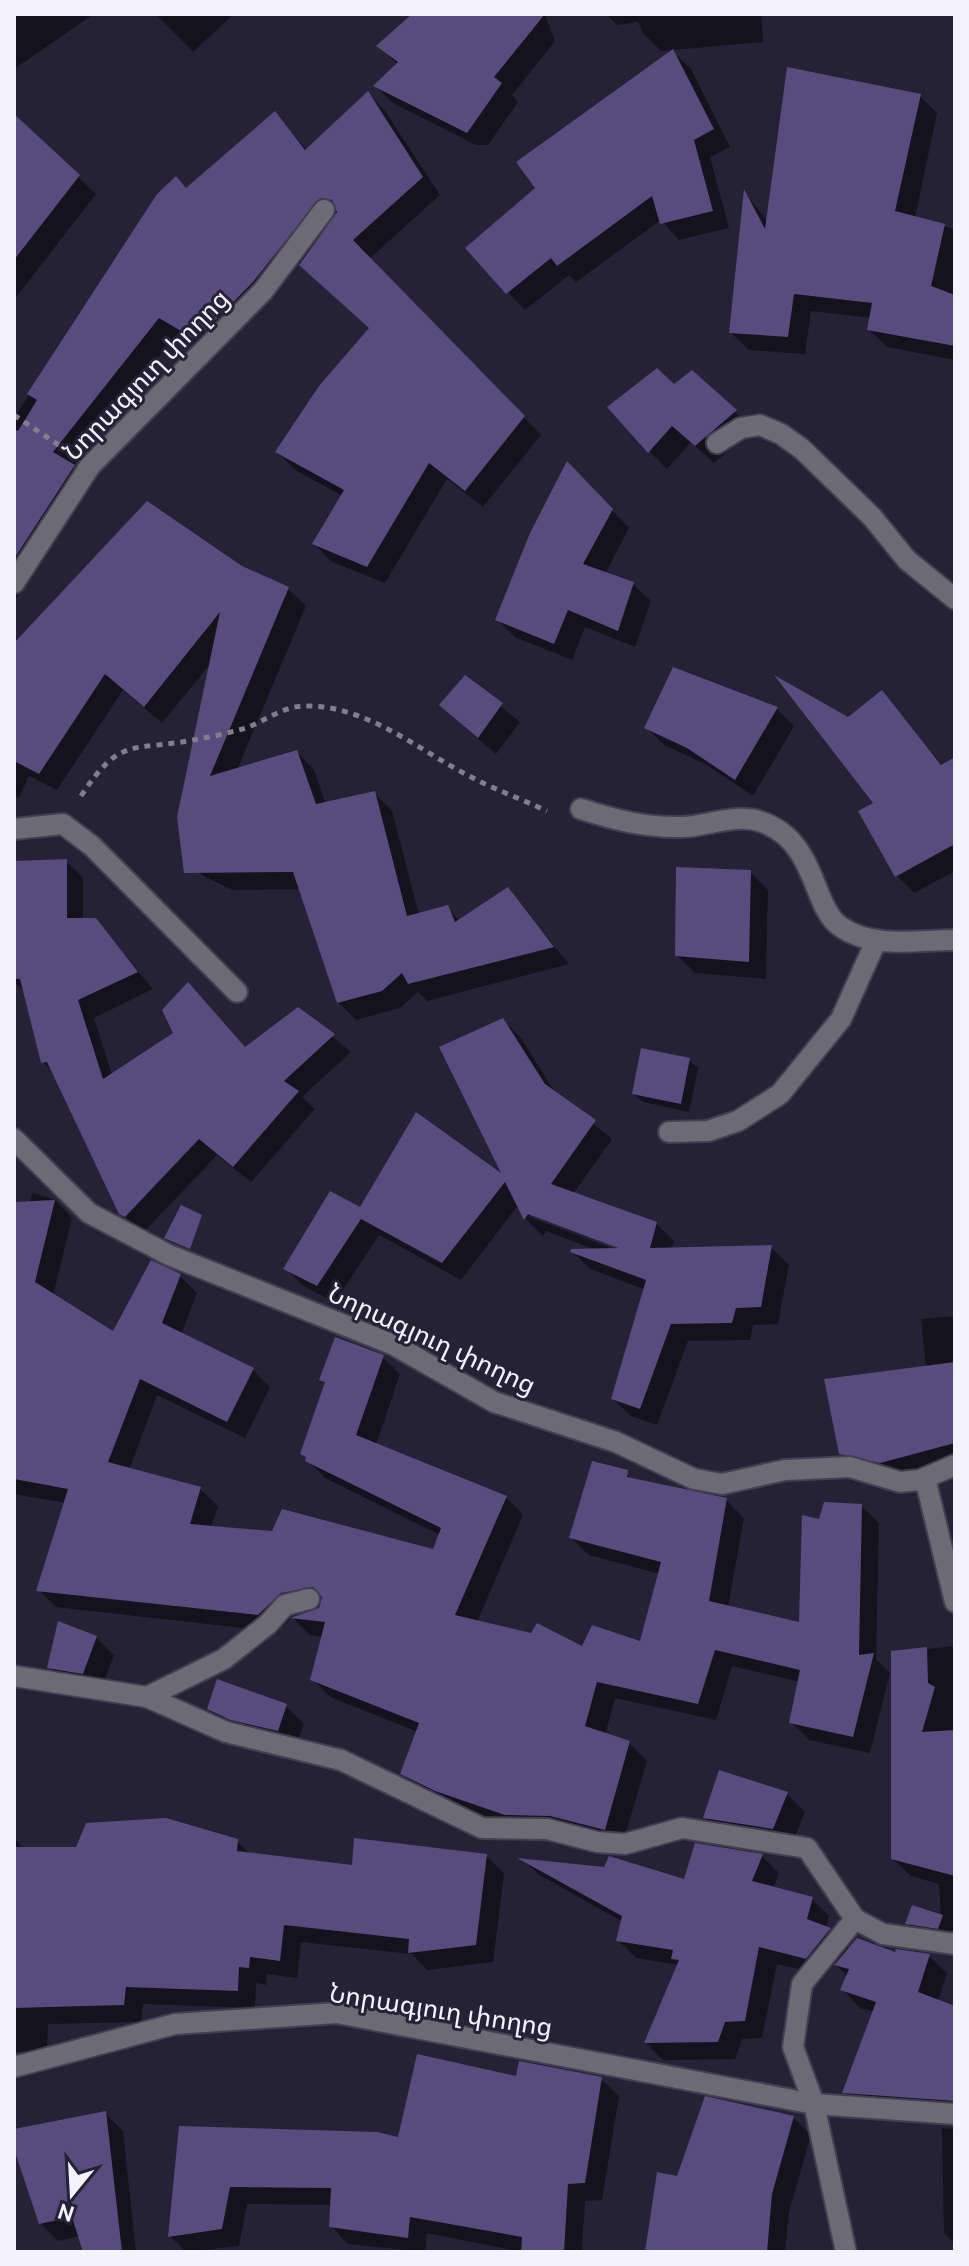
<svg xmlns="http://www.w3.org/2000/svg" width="969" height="2266" font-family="Cabin,'Noto Sans Armenian',sans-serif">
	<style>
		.shadow { fill: #0007; fill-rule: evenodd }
		.building { fill: #584b7e }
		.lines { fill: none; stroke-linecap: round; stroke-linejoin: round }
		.service-casing { stroke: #433f52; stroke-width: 24 }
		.minor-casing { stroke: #433f52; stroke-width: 24 }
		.path { stroke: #817e8e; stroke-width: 5; stroke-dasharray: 6 6; stroke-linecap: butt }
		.service { stroke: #6c6a75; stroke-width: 20 }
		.minor { stroke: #6c6a75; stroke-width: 20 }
		.labels { text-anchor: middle; stroke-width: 6; stroke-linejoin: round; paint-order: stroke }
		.street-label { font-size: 26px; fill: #f4f2fe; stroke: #262236 }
	</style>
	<rect width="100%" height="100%" fill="#262236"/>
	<path class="shadow" d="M14 14H94L14 69Z
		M155 14H234L193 52Z
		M415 14H545L555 41 512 95 518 102 488 145H476L393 103 376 86 398 65 379 46Z
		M606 14H761L763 42 661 51 643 33 638 22 617 25Z
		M673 52 691 69 730 147 710 157 729 228 679 240 661 220 576 282 569 275 525 310 508 292 538 188Z
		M368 94 385 111 440 195 369 259 541 435 483 507 447 479 385 583 332 562 314 544 343 496 295 470 277 452 371 329 299 263 270 300 215 356 177 334 73 466 91 484 14 602V418L158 195 187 189 275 114 308 151Z
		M920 96 937 113 915 218 955 229V360L887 347 869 330 872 318 811 311 805 354 749 350 731 333 746 194 768 222Z
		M14 134 78 177 96 194 14 300Z
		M698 378 753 429 714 463 691 442 667 469 649 451 674 387Z
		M584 481 629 528 605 574 633 584 651 601 635 647 585 627 572 660 515 637 497 619Z
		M241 568 288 589 306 606 237 770 297 752 314 770 326 804 374 793 392 811 419 915 447 908 460 921 508 890 569 964 427 1001 418 992 400 1008 356 1020 338 1002 301 889 233 890 203 876 184 858 212 662 162 723 123 690 57 790 29 776 19 798 14 796V646Z
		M465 678 520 722 496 754 459 722Z
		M882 693 943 766 955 769V871L914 893 897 876 876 803Z
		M777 709 794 726 753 796 707 765 664 745 646 727Z
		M66 861 83 878V920H95L153 989 94 1018 112 1075 246 1049 298 1009 351 1052 302 1097 315 1109 251 1182 217 1155 143 1233 121 1213 55 1074 43 1062 26 993 14 982V863Z
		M750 872 768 890 766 979 695 973 677 955Z
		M503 1020 521 1038 556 1094 612 1139 573 1194 656 1223 674 1241 671 1249 771 1247 789 1265 778 1324 753 1325 750 1340 688 1341 657 1425 631 1416 613 1399 646 1290 590 1269 572 1251H599L546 1231 543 1236 526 1219 519 1204 461 1280 379 1235 335 1302 303 1286 285 1268 360 1210 506 1179ZM530 1213 628 1250 627 1254 530 1217Z
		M689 1060 698 1068 689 1112 643 1102 634 1094Z
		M33 1193 55 1200 72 1218 53 1296 114 1334 179 1275 197 1293 181 1335 253 1370 270 1387 245 1438 157 1395 129 1470 200 1489 218 1506 211 1528 434 1552 440 1535 325 1478 303 1454 326 1384 322 1380 382 1357 400 1374 376 1445 506 1497 523 1515 477 1622 583 1648 641 1644 660 1574 589 1555 571 1538 623 1471 632 1480 726 1500 744 1518 728 1607 801 1625 820 1521 861 1506 879 1523 876 1659 890 1673 870 1753 809 1740 792 1723 800 1682 732 1666 716 1720 615 1698 605 1735 629 1743 647 1761 622 1846 524 1832 455 1808 420 1791 402 1774 418 1732 330 1697 312 1679 323 1637 310 1635 294 1619 326 1605 299 1610 277 1632 56 1607 39 1590 66 1503 14 1494V1243Z
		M955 1316V1465L899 1479 859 1471 841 1454 926 1368 921 1319Z
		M96 1637 114 1655 101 1690 67 1685 50 1667Z
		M955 1646V1945L925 1941 907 1923 941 1917 939 1884 911 1876 893 1859V1653Z
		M286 1706 304 1724 295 1748 227 1726 209 1709Z
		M720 1772 787 1794 805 1812 791 1846 723 1835 706 1818Z
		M14 1837 23 1849 237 1841 250 1854 353 1867 486 1856 504 1873 493 1962 427 1970 412 1954 301 1942 297 1978 267 1974 266 1985 256 1983 255 2008 143 2004 141 2022 48 2024 47 2050 14 2052Z
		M762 1856 779 1873 773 1888 812 1899 829 1916 826 1928 850 1949 929 1956 947 1973 936 2007 955 2014V2118L862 2110 845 2092 874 2012 860 2008 843 1990 848 1977 834 1963 824 1975 777 1964 762 2038 742 2039 735 2059 663 2060 646 2043 679 1965 636 1958 618 1940 623 1922 538 1874 523 1860 685 1882Z
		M518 2079H601L619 2096 602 2200 585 2201 582 2252H523L427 2233 425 2252 348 2244 331 2226 332 2205 247 2204 239 2246 186 2252 170 2236 181 2128 400 2139Z
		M105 2113 123 2131 136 2252H85L80 2236 58 2241 40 2223 14 2143V2131Z
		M794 2118 811 2135 789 2212 785 2252H647L679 2178Z
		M942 2128 955 2129V2244L944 2233Z"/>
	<path class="building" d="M412 14H545L494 77 502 83 467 133 373 86 398 62 376 46Z
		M673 49 714 129 694 140 713 211 660 224 652 196 557 266 551 258 506 294 465 248 535 188 516 162Z
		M787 67 921 94 895 211 945 224 931 286 955 295V346L867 330 872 303 794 294 788 337 729 333 744 189 765 229Z
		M368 91 423 177 353 240 525 416 465 491 429 463 367 567 312 544 344 490 275 452 319 386 369 328 299 265 337 212 332 200 320 198 253 282 196 340 159 318 53 452 75 465 14 559V429L18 431 37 400 27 394 157 194 176 176 186 188 275 111 305 150Z
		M14 114 80 175 14 260Z
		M657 368 674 384 692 370 737 410 695 446 672 426 648 453 607 407Z
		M567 461 613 509 583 564 634 582 618 631 568 610 554 644 495 620 530 533Z
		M147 501 242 566 289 587 210 776 297 750 316 804 375 791 407 916 448 905 455 922 508 887 554 947 408 984 402 973 382 991 337 1003 293 872 184 873 177 817 220 612 144 707 105 674 39 774 14 761V643Z
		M673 667 778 707 735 780 687 748 644 728Z
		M465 675 503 703 478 738 439 705Z
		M774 675 848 717 882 690 941 765 955 757V844L895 877 858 811 873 803Z
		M67 859V918H96L138 972 78 1000 103 1079 173 1033 162 1010 188 982 245 1047 298 1007 335 1034 284 1081 299 1091 233 1167 199 1139 125 1217 119 1214 47 1062 41 1063 20 979H14V861Z
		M676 867 751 870 749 962 675 956Z
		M503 1018 545 1084 596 1120 551 1184 657 1222 650 1248 772 1245 761 1307 736 1308 732 1323 671 1324 640 1409 611 1399 646 1280 570 1252 571 1249 618 1248 528 1214 524 1220 505 1182 442 1263 361 1219 317 1286 283 1269 330 1191 360 1207 416 1112 501 1173 439 1047Z
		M641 1048 690 1058 681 1104 632 1094Z
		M55 1200 35 1282 113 1331 151 1260 181 1274 162 1323 254 1368 227 1422 140 1379 108 1462 201 1487 190 1524 272 1531 282 1509 433 1549 441 1528 305 1461 306 1457 300 1454 325 1382 319 1380 335 1337 384 1355 356 1435 507 1496 455 1615 531 1633 537 1623 582 1646 592 1625 640 1641 661 1562 569 1538 592 1461 628 1470 627 1477 727 1498 709 1601 799 1622 802 1515 819 1519 824 1502 862 1504 859 1655 874 1653 853 1737 789 1723 800 1670 715 1650 698 1704 597 1682 585 1726 630 1741 605 1830 550 1816 505 1815 435 1791 400 1774 419 1723 310 1680 325 1622 290 1618 319 1608 322 1597 313 1587 281 1593 258 1615 36 1591 68 1489 14 1479V1202Z
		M181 1205 202 1215 190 1249 164 1238Z
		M955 1362V1443L880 1463 839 1454 824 1379Z
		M58 1621 97 1636 83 1674 47 1668Z
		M927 1647 928 1683 935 1687 922 1732 955 1730V1876L891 1859V1651Z
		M217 1679 287 1704 278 1731 230 1720 207 1709Z
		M719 1770 788 1792 773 1829 703 1818Z
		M166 1818 238 1839 237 1851 352 1865 354 1838 487 1854 476 1945 408 1953 409 1939 284 1925 280 1961 250 1957 249 1968 239 1967 238 1991 126 1987 124 2005 14 2008V1847H76L86 1823Z
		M695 1843 763 1854 752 1881 813 1897 807 1919 831 1928 806 1959 759 1947 745 2021 725 2022 718 2042 644 2043 679 1960 671 1959 673 1950 616 1941 622 1916 517 1858 604 1867 609 1856 684 1879Z
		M912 1905 943 1915 938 1929 905 1924Z
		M857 1938 895 1952 896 1949 930 1954 918 1992 955 2006V2101L842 2093 876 2002 840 1990 849 1969 834 1965Z
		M417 2054 516 2076 519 2061 602 2077 585 2183 568 2184 564 2252H521L522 2237 410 2217 408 2238 329 2227 331 2188 230 2187 222 2229 168 2237 179 2126 377 2132 398 2137Z
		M705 2096 794 2116 772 2194 767 2252H645L657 2172 677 2176Z
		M106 2111 122 2252H83L72 2217 39 2224 14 2149V2129Z"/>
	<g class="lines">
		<defs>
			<path id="service" d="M147 1697 224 1659 268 1624 285 1605 309 1599"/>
			<path id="minor" d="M717 443 741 428 760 425 781 434 802 449 872 517 907 560 955 599
				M14 583 90 466 263 291 324 210
				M581 809C615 820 646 828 683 827 708 826 736 813 762 822 818 842 811 907 841 927 872 949 919 940 955 940
				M14 829 63 824 92 846 237 992
				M669 1132 708 1131 738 1121 780 1094 841 1019 876 941
				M14 1139 89 1213 169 1255 394 1345 494 1402 616 1442 694 1479 722 1484 785 1470 850 1467 900 1482 920 1480 955 1465
				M925 1478 955 1602
				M14 1676 147 1697 226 1732 341 1760 482 1828 547 1829 597 1842 625 1844 682 1828 807 1848 855 1919 883 1934 955 1944
				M14 2067 175 2024 337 2013 814 2104 955 2114
				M846 2252 814 2104 793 2047 802 1984 855 1919"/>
		</defs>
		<use href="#service" class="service-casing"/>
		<use href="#minor" class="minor-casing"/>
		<path class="path" d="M14 415 63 448
			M81 796C121 735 132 752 193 740 210 737 229 733 246 728 265 721 282 707 303 706 365 704 417 749 469 776 494 789 521 799 547 811"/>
		<use href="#service" class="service"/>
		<use href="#minor" class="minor"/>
	</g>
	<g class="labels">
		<g class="street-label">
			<text transform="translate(146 375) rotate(-46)" y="9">Նորագյուղ փողոց</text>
			<text transform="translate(432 1339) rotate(25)" y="9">Նորագյուղ փողոց</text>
			<text transform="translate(441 2010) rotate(9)" y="9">Նորագյուղ փողոց</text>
		</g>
	</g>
	<rect width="969" height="2266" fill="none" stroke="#f4f2fe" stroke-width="32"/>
	<g transform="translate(72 2194) rotate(198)" stroke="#262236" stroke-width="6" paint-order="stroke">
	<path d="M0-6L14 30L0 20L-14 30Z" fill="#f4f2fe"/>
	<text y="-12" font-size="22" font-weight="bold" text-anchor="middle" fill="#f4f2fe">N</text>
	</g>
</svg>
